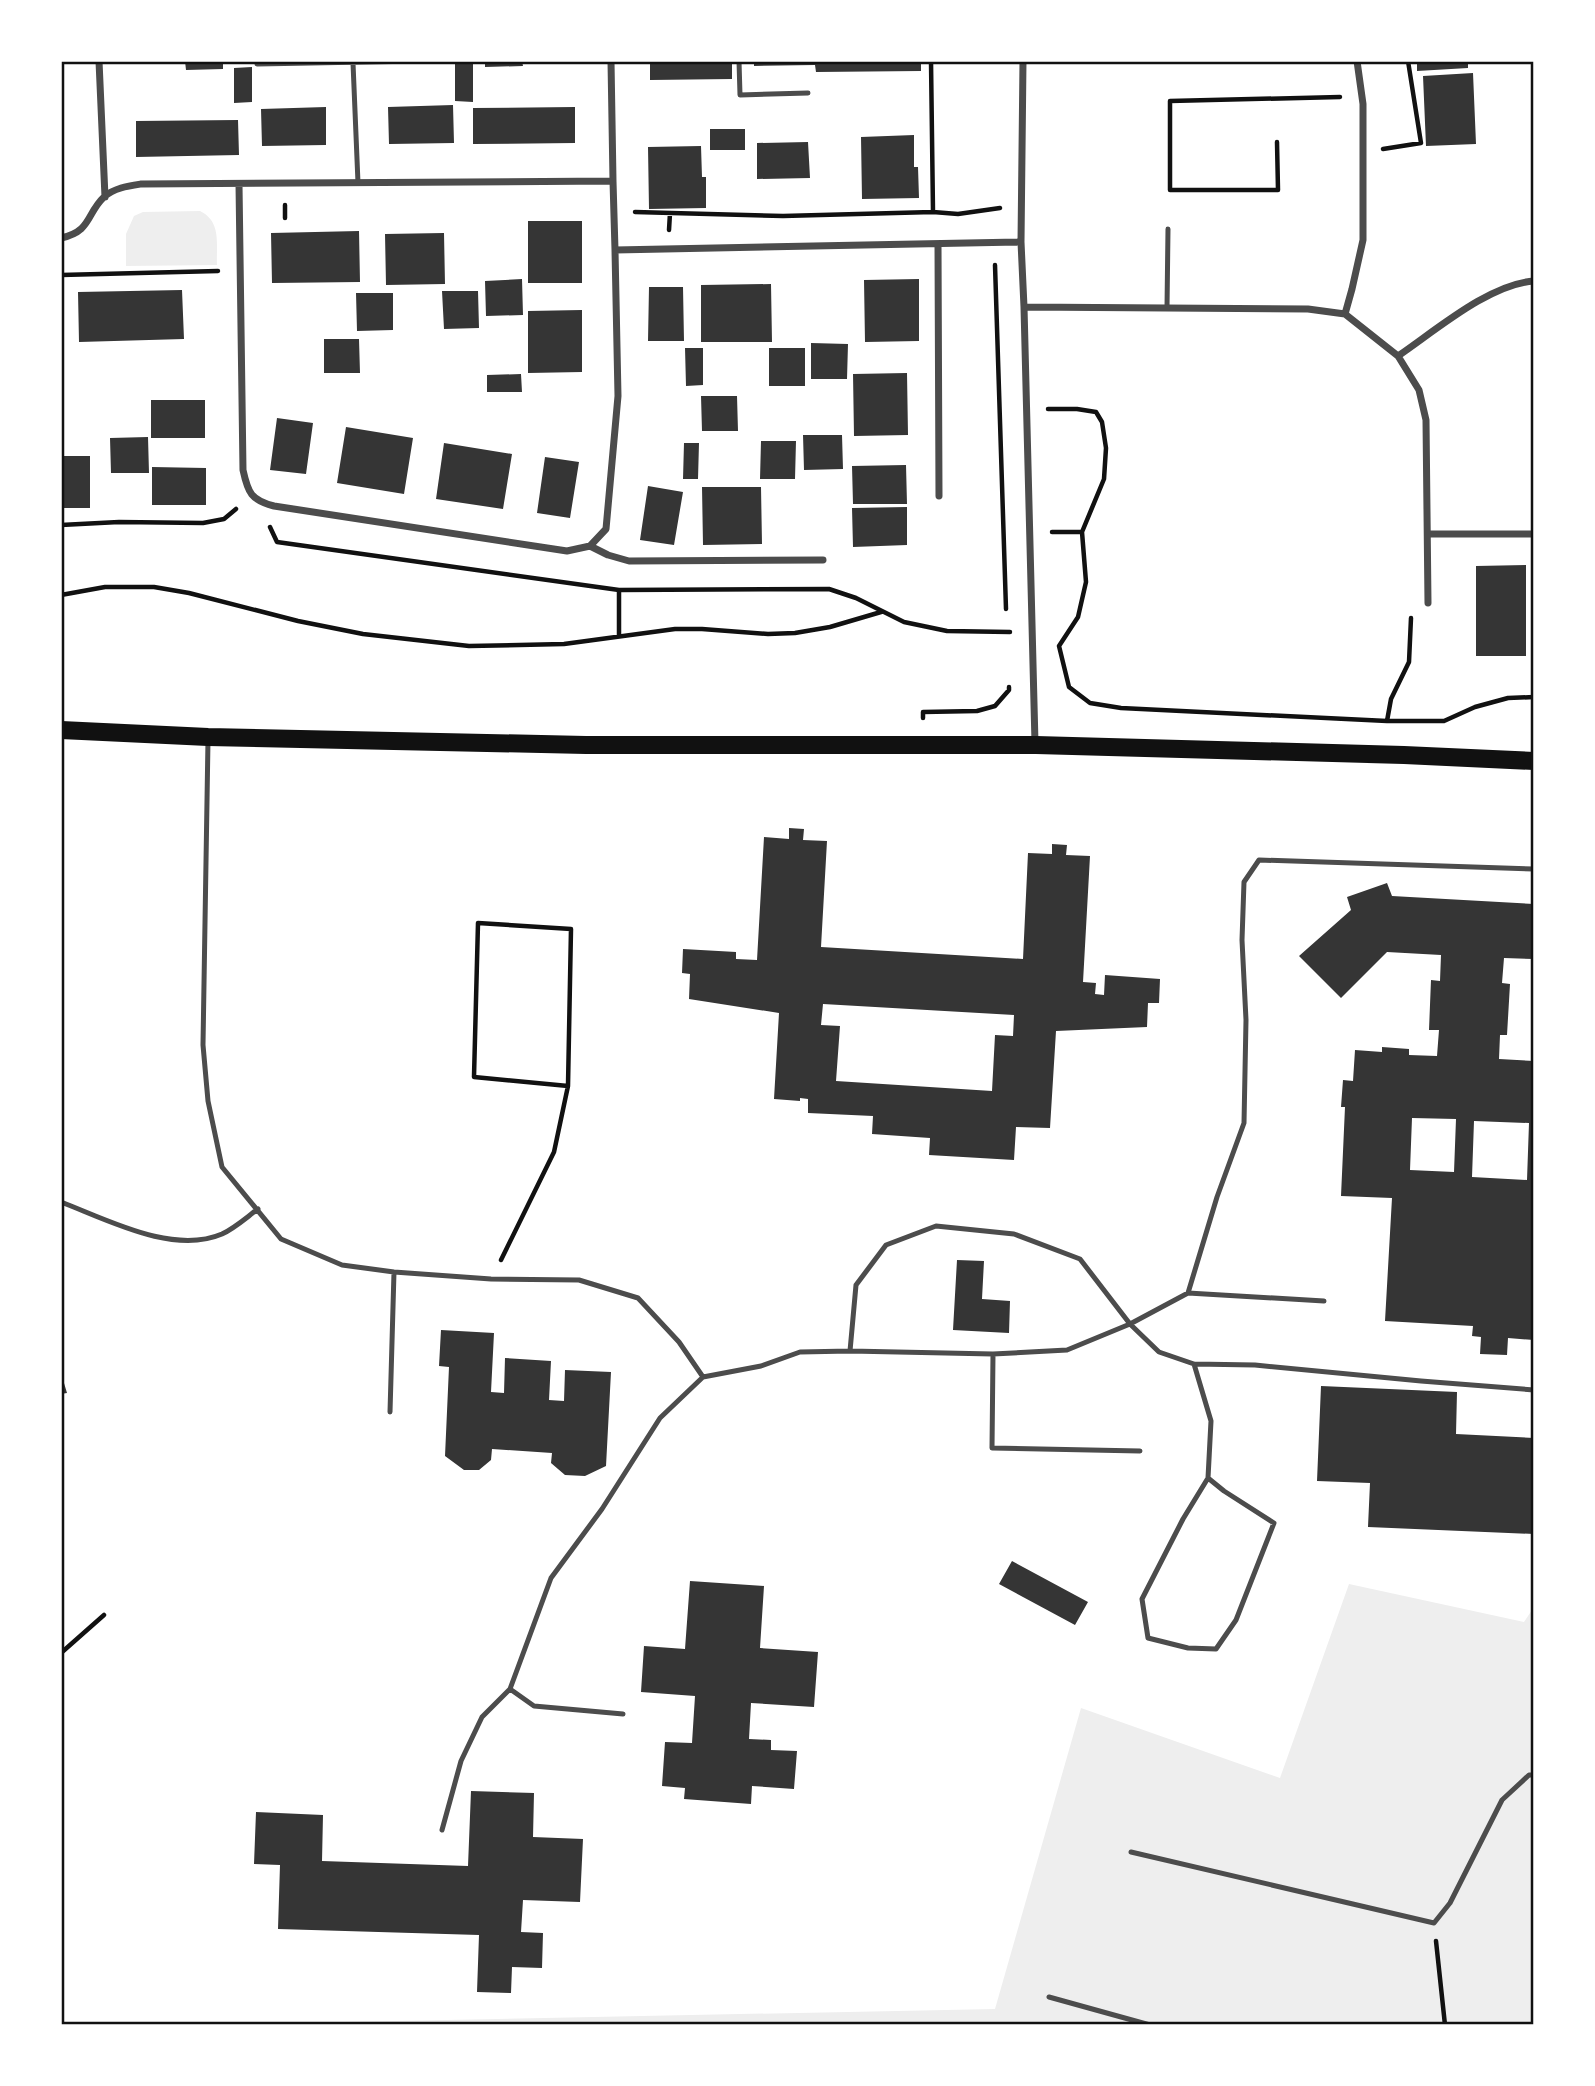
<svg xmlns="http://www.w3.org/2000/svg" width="1595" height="2086" font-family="Montserrat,sans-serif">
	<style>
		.green { fill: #eee }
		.building { fill: #353535; fill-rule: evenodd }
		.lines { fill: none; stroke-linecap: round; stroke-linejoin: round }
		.path { stroke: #111; stroke-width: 4.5 }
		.service { stroke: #4c4c4c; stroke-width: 5 }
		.minor { stroke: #4c4c4c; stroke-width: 7 }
		.primary { stroke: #111; stroke-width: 18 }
		.neatline { fill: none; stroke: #111; stroke-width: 2.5 }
	</style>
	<rect width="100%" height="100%" fill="#fff"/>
	<path class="green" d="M200 211C222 222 216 244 217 265L126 266V234L134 216 143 212Z
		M1349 1584 1524 1622 1534 1607V2025H193L995 2009 1081 1708 1280 1778Z"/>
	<path class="building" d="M185 61H223V69L186 70Z
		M485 61H522L523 66 485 67Z
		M650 61H732V79L650 80Z
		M754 61H921V71L816 72 815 65 754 66Z
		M1417 61H1468V68L1417 71Z
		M455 64H473V102L455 101Z
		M252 67V102L234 103V68Z
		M1473 73 1476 144 1426 146 1423 76Z
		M453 105 454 143 389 144 388 107Z
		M326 107V145L262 146 261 109Z
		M575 107V143L473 144V108Z
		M238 120 239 155 136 157V121Z
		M710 129H745V150H710Z
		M914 135V167H918L919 198 862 199 861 137Z
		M808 142 810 178 757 179V143Z
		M701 146 702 177H706V208L649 209 648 147Z
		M528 221H582V283H528Z
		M359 231 360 282 272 283 271 233Z
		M444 233 445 284 386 285 385 234Z
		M522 279 523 315 486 316 485 281Z
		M919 279V341L865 342 864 280Z
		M771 284 772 342H701V285Z
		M649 287H683L684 341H648Z
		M182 290 184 339 79 342 78 292Z
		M442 291H478L479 328 444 329Z
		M356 293H393V330L357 331Z
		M582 310V372L528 373V311Z
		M324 339H359L360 373H324Z
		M811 343 848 344 847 379H811Z
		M685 348H703V385L686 386Z
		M769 348H805V386H769Z
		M907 373 908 435 854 436 853 374Z
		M521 374 522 392H487V375Z
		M701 396H737L738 431H702Z
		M151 400H205V438H151Z
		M277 418 313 423 306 474 270 470Z
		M346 427 413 438 404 494 337 483Z
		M803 435H842L843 469 804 470Z
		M148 437 149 473H111L110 438Z
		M761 441H796L795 479H760Z
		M444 443 512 454 503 509 436 499Z
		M684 443H699L698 479H683Z
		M61 456H90V508H61Z
		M545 457 579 462 570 518 537 513Z
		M906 465 907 504H853L852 466Z
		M152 467 206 468V505H152Z
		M648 486 683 492 674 545 640 540Z
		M702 487H761L762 544 703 545Z
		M907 507V545L853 547 852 508Z
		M1526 565V656H1476V566Z
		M789 828 804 829 803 840 827 841 821 947 1023 959 1028 853 1052 854V844L1067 845 1066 855 1090 856 1083 982 1096 983 1095 994 1104 995 1105 975 1160 979 1159 1003H1148L1147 1027 1056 1031 1050 1128 1016 1127 1014 1160 929 1155 930 1138 872 1134 873 1116 808 1113V1099L800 1098V1101L774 1099 779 1013 689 999 690 974 682 973 683 949 736 952V959L757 960 764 837 789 839ZM823 1004 1014 1015 1013 1036 995 1035 992 1091 836 1081 840 1026 821 1025Z
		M1387 883 1392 896 1534 904V959L1504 958 1502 983 1510 984 1507 1035H1500L1499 1059 1534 1061V1340L1508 1338 1507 1355 1480 1354 1481 1337 1472 1336 1473 1326 1385 1321 1392 1198 1341 1196 1345 1107H1341L1343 1080 1353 1081 1355 1050 1382 1052V1047L1409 1049V1055L1437 1056 1439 1030H1429L1431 980 1440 981 1441 955 1387 952 1341 998 1299 956 1351 910 1347 897ZM1412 1118 1456 1119 1454 1172 1410 1170ZM1474 1121 1529 1123 1527 1180 1472 1177Z
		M957 1260 984 1261 982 1299 1010 1301 1009 1333 953 1330Z
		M441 1330 494 1333 491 1392 504 1393 505 1358 551 1361 549 1400 564 1401 565 1370 611 1372 606 1466 585 1476 565 1475 551 1463 552 1453 492 1449 491 1460 479 1470H464L445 1456 449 1367 439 1366Z
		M61 1373 67 1393 61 1394Z
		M1321 1386 1457 1392 1456 1434 1534 1438V1534L1368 1527 1370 1483 1317 1481Z
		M1012 1561 1088 1602 1075 1625 999 1584Z
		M690 1581 764 1586 760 1648 818 1652 814 1707 751 1703 749 1739 771 1740V1750L797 1751 794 1789 752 1786 751 1804 684 1799 685 1788 662 1786 665 1742 692 1743 695 1696 641 1692 644 1646 685 1649Z
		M471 1791 534 1793 533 1837 583 1839 580 1902 523 1900 521 1932 543 1933 542 1968 512 1967 511 1993 477 1992 479 1935 278 1929 280 1865 254 1864 256 1812 323 1815 322 1861 468 1866Z"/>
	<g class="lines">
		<path class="path" d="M931 61 933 212
			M1277 142 1278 190H1170V101L1340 97
			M1383 149 1421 143 1408 61
			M285 205V218
			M635 212 783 216 933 212 958 214 1000 208
			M669 230 670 213
			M995 265 1006 609
			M61 275 218 271
			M1048 409H1077L1096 412 1102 422 1106 448 1104 479 1082 532 1086 582 1078 617 1059 646 1069 687 1090 703 1121 708 1387 721H1444L1475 707 1508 698 1534 697
			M61 525 119 522 203 523 224 519 236 509
			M270 527 277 542 619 590 829 589 856 598 904 622 947 631 1010 632
			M1052 532H1082
			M61 595 105 587H154L189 593 298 621 363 634 469 646 564 644 675 629H702L768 634 795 633 830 627 881 612
			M619 636V590
			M923 718V712L977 711 995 706 1009 690V687
			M1387 721 1391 699 1409 662 1411 618
			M501 1260 554 1152 568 1086 571 929 478 923 474 1077 568 1086
			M61 1653 104 1615
			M1436 1941 1445 2025"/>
		<path class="service" d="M739 61 740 95 808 93
			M353 63 358 183
			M257 64 419 61
			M1167 308 1168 229
			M208 740 203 1045 208 1101 222 1167 281 1239 342 1265 394 1272 491 1279 579 1280 638 1298 679 1342 703 1377
			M61 1202C108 1220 173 1255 222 1234 235 1228 247 1217 258 1209
			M1188 1293 1324 1301
			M850 1351 856 1285 886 1245 936 1226 1014 1234 1080 1259 1130 1324 1159 1352 1194 1364 1255 1365 1421 1381 1534 1390
			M993 1354 992 1448 1140 1451
			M1194 1364 1211 1421 1208 1478 1183 1519 1142 1599 1148 1638 1188 1648 1216 1649 1236 1620 1274 1523 1224 1491 1208 1478
			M390 1412 394 1272
			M510 1689 534 1706 623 1714
			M442 1830 461 1761 482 1717 510 1689 551 1578 602 1509 660 1418 703 1377 761 1366 800 1352 850 1351 993 1354 1067 1350 1130 1324 1188 1293 1217 1197 1244 1123 1246 1020 1242 940 1244 882 1259 860 1534 869
			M1131 1852 1434 1923 1450 1903 1502 1800 1529 1775H1534
			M1049 1997 1150 2025"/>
		<path class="minor" d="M99 61 105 197
			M611 61 613 181
			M1023 61 1021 242 1024 307 1035 743
			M239 184 243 470C248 493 251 500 274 506L567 551 590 546 606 529 618 396 615 250
			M61 238C92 231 86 214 104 197 114 188 128 186 141 184L613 181 615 250 1021 242
			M938 244 939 496
			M1024 307 1308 309 1345 314 1398 356 1419 390 1426 420 1428 603
			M1345 314 1352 289 1363 240V104L1357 61
			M1398 356C1435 331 1489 284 1534 281
			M1428 534H1534
			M590 546 608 555 629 561 823 560"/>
		<path class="primary" d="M61 730 208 737 586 745H1036L1404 755 1534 761"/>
	</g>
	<rect width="1595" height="2086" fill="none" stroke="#ffffff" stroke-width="126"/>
	<rect x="63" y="63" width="1469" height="1960" class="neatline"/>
</svg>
